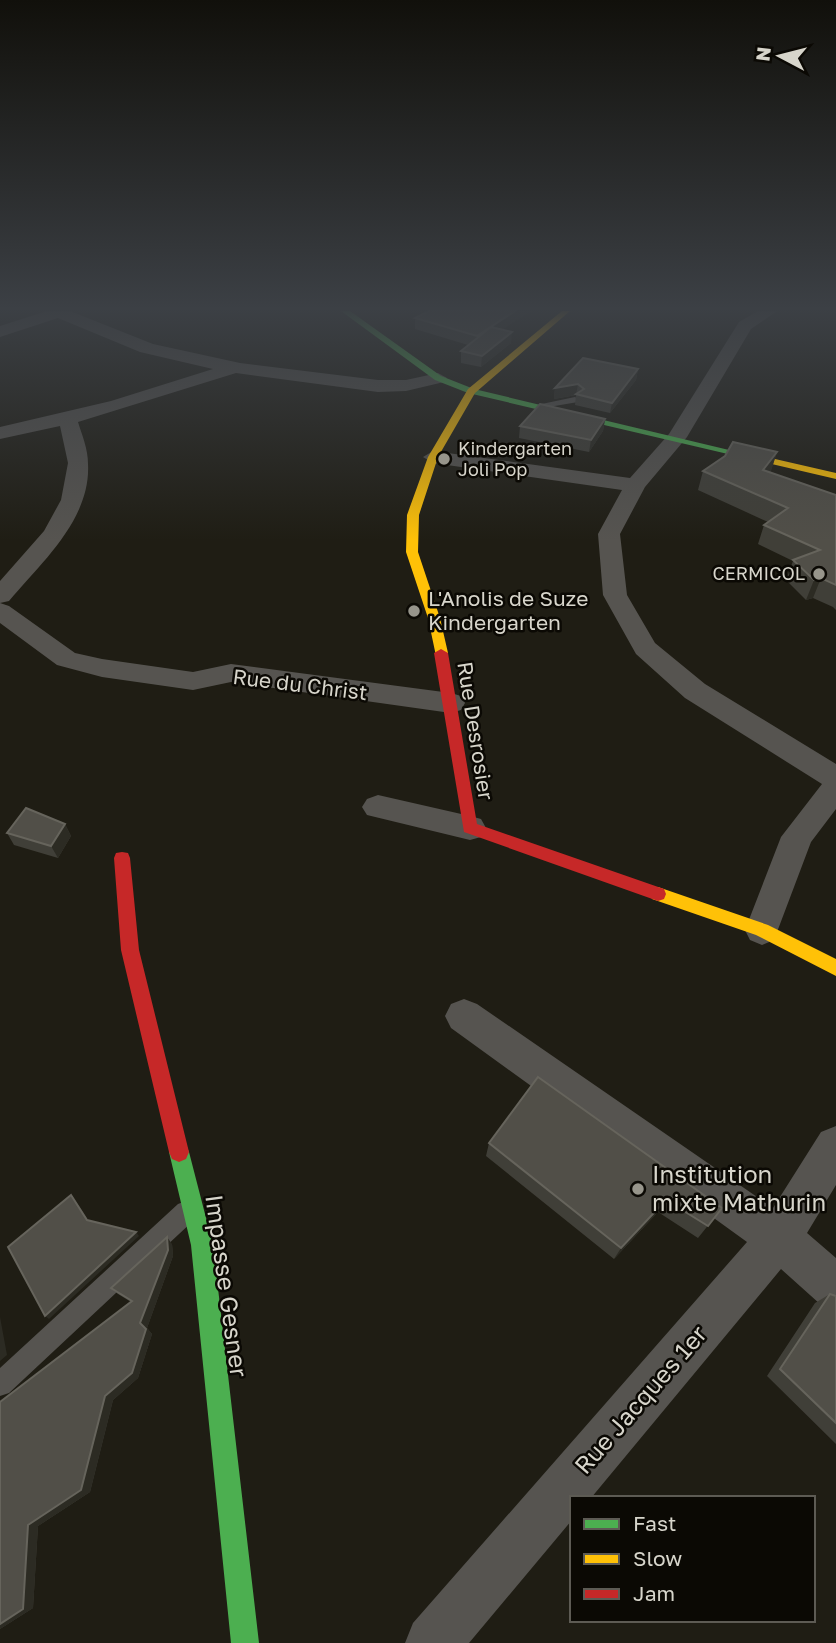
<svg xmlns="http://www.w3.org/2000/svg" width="836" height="1643" font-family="'Golos Text',sans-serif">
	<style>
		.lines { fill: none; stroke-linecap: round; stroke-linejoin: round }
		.lane { fill: #565450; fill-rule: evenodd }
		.street { fill: #565450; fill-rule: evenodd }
		.fast { fill: #4caf50; fill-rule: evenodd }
		.slow { fill: #ffc107; fill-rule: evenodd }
		.jam { fill: #c62828; fill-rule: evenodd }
		.wall { fill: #403f38 }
		.shaded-wall { fill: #2c2b23 }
		.building { fill: #514f48; stroke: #66645c; stroke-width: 2 }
		.poi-dot { fill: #97958b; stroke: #0b0904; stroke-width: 2.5 }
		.labels { text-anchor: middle; stroke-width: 5; stroke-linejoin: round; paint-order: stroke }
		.far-poi-label { font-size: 18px; fill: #d7d5cb; stroke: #0b0904; text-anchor: start }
		.poi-label { font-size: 21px; fill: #d7d5cb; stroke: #0b0904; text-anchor: start }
		.street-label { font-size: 21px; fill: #d7d5cb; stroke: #0b0904 }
		.near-poi-label { font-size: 24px; fill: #d7d5cb; stroke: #0b0904; text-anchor: start }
		.near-street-label { font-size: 24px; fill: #d7d5cb; stroke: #0b0904 }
	</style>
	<rect width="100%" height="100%" fill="#1f1d14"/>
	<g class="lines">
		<path class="lane" d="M575 397 580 400 578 402 537 409 532 406Z
			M186 1201 194 1204 197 1212 194 1220 9 1393 0 1396V1368L178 1204Z"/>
		<path class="street" d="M47 311H70L153 344 240 363 378 380H406L438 373 447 378 444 382 406 391 378 392 236 373 78 422C82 435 88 449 88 464 91 519 42 562 9 601L0 603 9 606 75 653 102 659 193 672 231 664 451 693 461 696 465 703 461 710 451 713 231 682 193 690 102 677 57 665 0 623V581L44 531 61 500 68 463 60 426 0 439V427L111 401 213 369 140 352 58 318 0 337V326Z
			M758 311H777L751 329 687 437 645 487 620 534 627 595 655 643 705 684 836 764V809L811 842 774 940 762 945 750 940 745 930 781 837 822 784 685 698 636 654 603 595 598 534 622 490 433 463 423 457 433 451 630 478 669 434 739 322Z
			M378 795 470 816 481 819 486 828 481 837 470 840 367 815 362 807 367 799Z
			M464 999 477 1004 773 1208 821 1132 836 1126V1185L807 1233 836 1258V1311L820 1304 781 1269 591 1498H572V1520L469 1643H405L413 1623 747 1242 451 1028 445 1016 451 1004Z"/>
		<path class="fast" d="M341 311H350L441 376 474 389 750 455 745 458 468 393 435 380Z
			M179 1142 186 1145 189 1152 213 1245 259 1643H231L191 1245 169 1152 172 1145Z"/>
		<path class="slow" d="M562 311H570L475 393 438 457 419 515 418 552 440 618 448 653 446 656H436L428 618 406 552 407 515 428 457 468 389Z
			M745 452 836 473V479L741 457V453Z
			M658 887 768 925 836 959V976L756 935 652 899 650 894 652 889Z"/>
		<path class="jam" d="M441 649 448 653 477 824 664 889 666 894 664 899 658 901 464 832 434 653Z
			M122 852 128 853 130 858 139 950 189 1152 186 1159 179 1162 172 1159 169 1152 121 950 114 858 116 853Z"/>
	</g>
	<path class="wall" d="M415 318 502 330 511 343 481 367 461 363V351L468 345 415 329Z
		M638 369 636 380 610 413 575 405 576 395 554 399 555 388Z
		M605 419 603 431 589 452 519 438 520 426Z
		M777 452 770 473 836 495V610L833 607 813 598 806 600 786 580 793 561 758 544 764 525 768 522 698 490 703 471Z
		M65 824 71 836 58 858 14 845 7 833Z
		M489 1143 722 1208 698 1238 658 1212 614 1259 486 1156Z
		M172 1244 173 1256 147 1328 152 1334 138 1378 113 1400 90 1492 38 1526 33 1608 0 1629V1402L131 1302 118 1294 111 1288Z
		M830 1294 836 1296V1444L767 1376 815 1303Z"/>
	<path class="shaded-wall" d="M515 311H531L476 347 477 336Z
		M512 332 511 343 481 367 482 356Z
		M638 369 636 380 610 413 612 403Z
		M578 384 576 395 554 399 555 388Z
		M605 419 603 431 589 452 591 440Z
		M777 452 771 471 757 489 763 470Z
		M821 578 813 598 806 600 814 580Z
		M65 824 71 836 58 858 51 846Z
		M71 1195 75 1200 91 1225 87 1220Z
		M666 1200 658 1212 614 1259 621 1248Z
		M136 1232 139 1236 49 1319 45 1316Z
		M167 1237 172 1244 173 1256 147 1328 152 1334 138 1378 113 1400 90 1492 38 1526 33 1608 0 1629V1624L28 1525 105 1396 140 1323Z
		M0 1317 7 1355 0 1361Z"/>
	<path class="building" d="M429 311H515L477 336 415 318Z
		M491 327 512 332 482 356 461 351Z
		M583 358 638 369 612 403 576 394 584 389 578 384 555 388Z
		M540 404 605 419 591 440 520 426Z
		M733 442 777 452 763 470 836 495V585L821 578 814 580 793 560 820 550 764 525 788 508 703 471 725 456Z
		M26 808 65 824 51 846 7 833Z
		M538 1077 722 1208 708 1226 666 1200 621 1248 489 1143Z
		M71 1195 87 1220 136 1232 45 1316 8 1247Z
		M167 1237 168 1250 140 1323 146 1329 132 1373 105 1396 81 1490 28 1525 23 1609 0 1624V1402L132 1301 111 1288Z
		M830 1294 836 1296V1423L780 1369Z"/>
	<linearGradient id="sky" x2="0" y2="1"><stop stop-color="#11100b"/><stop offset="0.57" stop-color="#3c4045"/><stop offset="1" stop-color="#3c4045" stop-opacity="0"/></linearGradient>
	<rect width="836" height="541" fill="url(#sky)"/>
	<g class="poi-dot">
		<circle cx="444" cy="459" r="7"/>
		<circle cx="819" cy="574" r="7"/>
		<circle cx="414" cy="611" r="7"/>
		<circle cx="638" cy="1189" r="7"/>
	</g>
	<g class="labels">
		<g class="far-poi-label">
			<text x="458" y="455">Kindergarten<tspan x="458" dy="21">Joli Pop</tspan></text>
			<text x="805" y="580" text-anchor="end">CERMICOL</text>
		</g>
		<g class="poi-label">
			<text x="428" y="606">L'Anolis de Suze<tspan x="428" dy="24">Kindergarten</tspan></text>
		</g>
		<g class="street-label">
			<text transform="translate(300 685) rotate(7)" y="7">Rue du Christ</text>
			<text transform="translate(475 731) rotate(81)" y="7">Rue Desrosier</text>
		</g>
		<g class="near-poi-label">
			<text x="652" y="1183">Institution<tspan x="652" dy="28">mixte Mathurin</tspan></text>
		</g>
		<g class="near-street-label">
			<text transform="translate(226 1286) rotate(82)" y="8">Impasse Gesner</text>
			<text transform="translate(641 1400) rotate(-49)" y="8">Rue Jacques 1er</text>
		</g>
	</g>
	<rect x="570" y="1496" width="245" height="126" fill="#0b0904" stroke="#5d5b54" stroke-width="2"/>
	<rect x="584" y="1519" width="35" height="10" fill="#4caf50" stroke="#5d5b54" stroke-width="2"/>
	<text x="633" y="1531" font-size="21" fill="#d7d5cb">Fast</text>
	<rect x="584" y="1554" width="35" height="10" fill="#ffc107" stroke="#5d5b54" stroke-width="2"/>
	<text x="633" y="1566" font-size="21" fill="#d7d5cb">Slow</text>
	<rect x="584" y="1589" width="35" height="10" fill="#c62828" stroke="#5d5b54" stroke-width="2"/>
	<text x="633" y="1601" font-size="21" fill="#d7d5cb">Jam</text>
	<g transform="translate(780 56) rotate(277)" stroke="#0b0904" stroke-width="5" paint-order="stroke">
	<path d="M0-5L12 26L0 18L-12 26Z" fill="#d7d5cb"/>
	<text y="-10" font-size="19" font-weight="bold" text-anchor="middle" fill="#d7d5cb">N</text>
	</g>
</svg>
